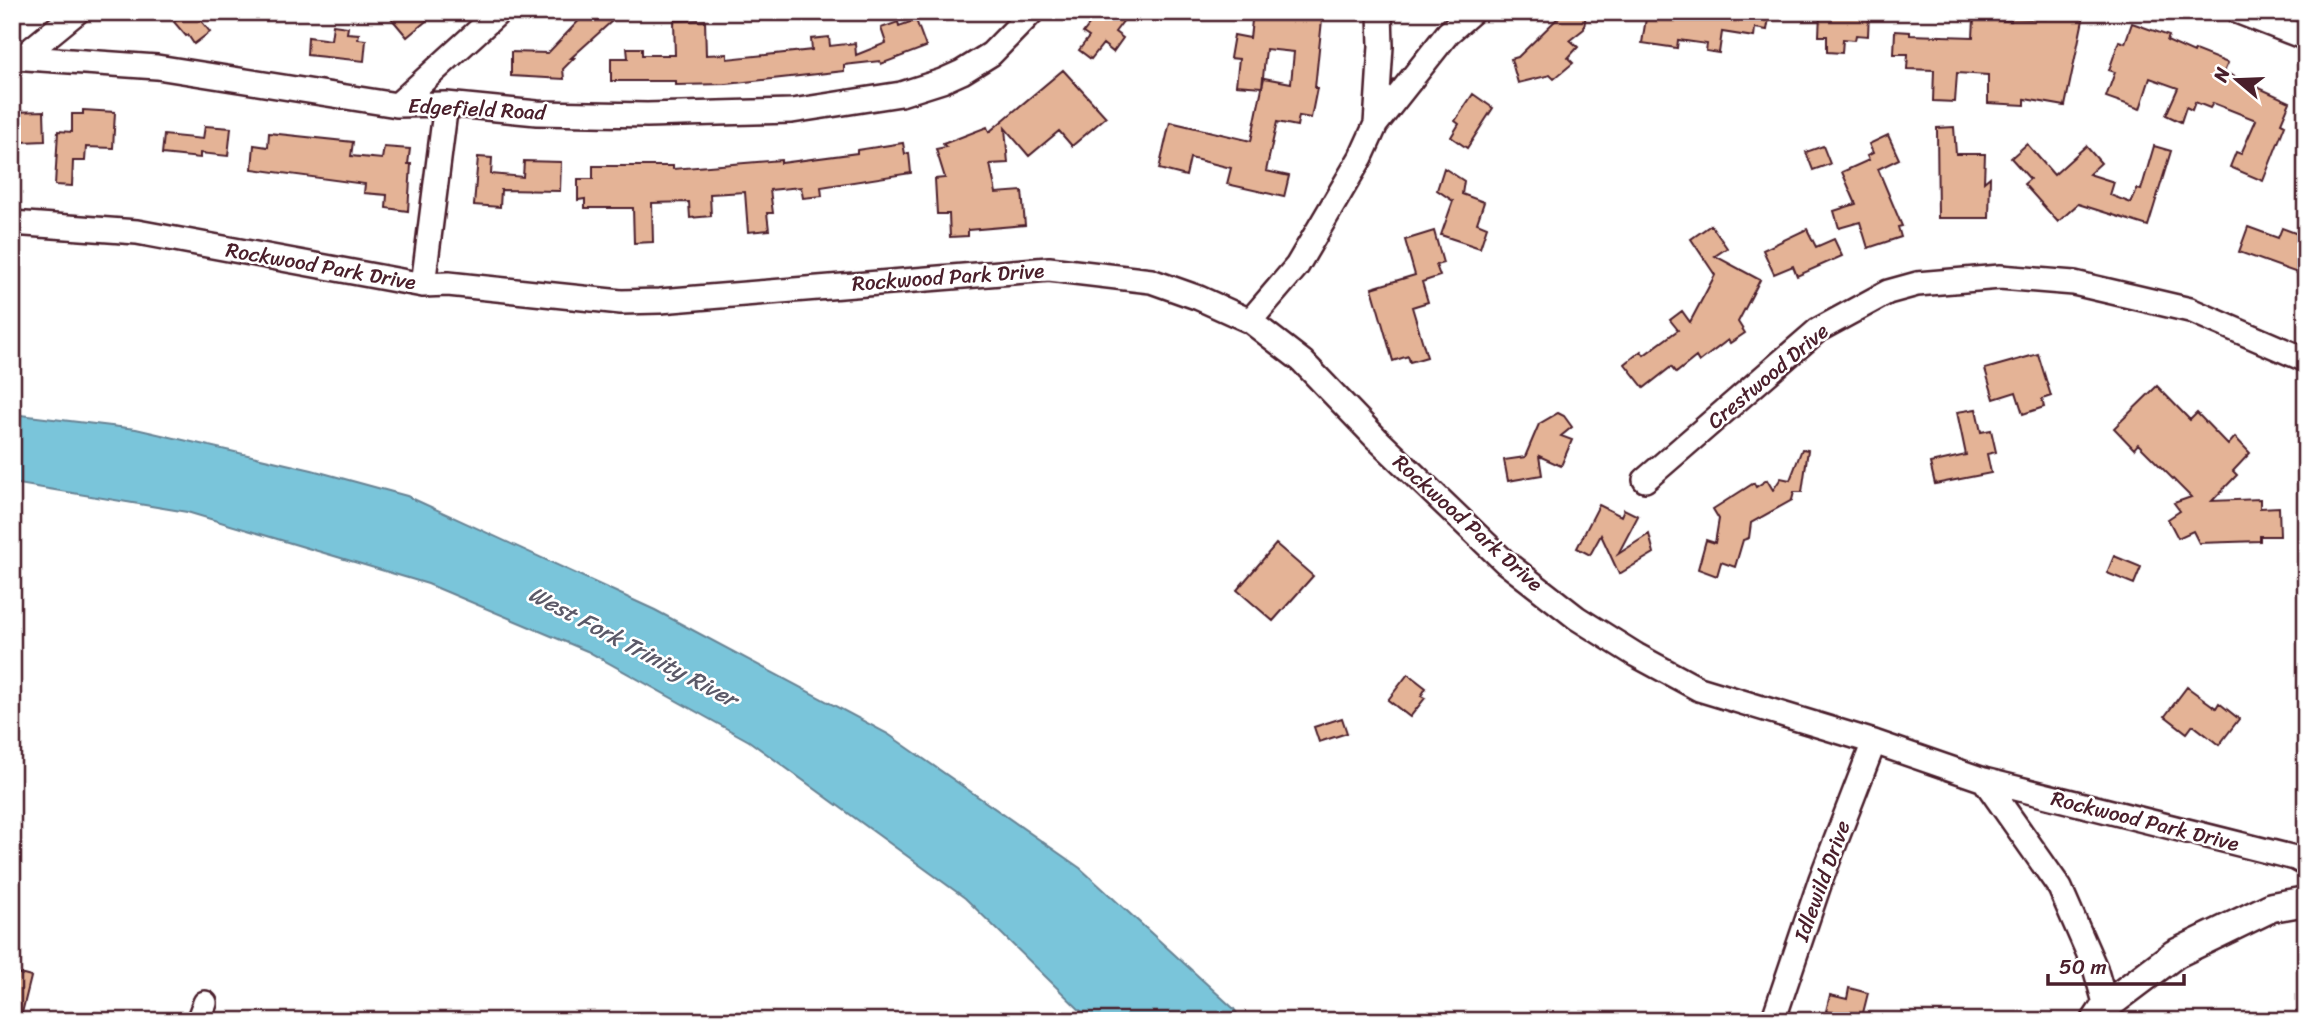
<svg xmlns="http://www.w3.org/2000/svg" width="2318" height="1033" font-family="Sriracha,sans-serif">
	<style>
		.water { fill: #7ac5da; stroke: #678394; stroke-width: 2 }
		.building { fill: #e4b396; stroke: #4a1f2b; stroke-width: 2 }
		.lines { fill: none; stroke-linecap: round; stroke-linejoin: round }
		.minor-casing { stroke: #4a1f2b; stroke-width: 28 }
		.major-casing { stroke: #4a1f2b; stroke-width: 33 }
		.minor { stroke: #fff; stroke-width: 23 }
		.major { stroke: #fff; stroke-width: 28 }
		.labels { text-anchor: middle; stroke-width: 5; stroke-linejoin: round; paint-order: stroke }
		.street-label { font-size: 21px; fill: #4a1f2b; stroke: #fff }
		.water-label { font-size: 23px; font-style: italic; fill: #5b5968; stroke: #fff }
	</style>
	<rect width="100%" height="100%" fill="#fff"/>
	<filter id="ink" filterUnits="userSpaceOnUse"><feTurbulence type="fractalNoise" baseFrequency=".0143" numOctaves="2"/><feDisplacementMap in="SourceGraphic" scale="14" xChannelSelector="R" yChannelSelector="G"/><feConvolveMatrix kernelMatrix="1 2 1 2 8 2 1 2 1" color-interpolation-filters="sRGB"/></filter>
	<g filter="url(#ink)">
		<path class="water" d="M12 414 136 429 312 470 407 496 655 610 888 734 1080 868 1234 1009 1242 1021H1091L965 898 749 741 587 651 428 584 187 512 12 483Z"/>
		<path class="building" d="M173 12H194L210 32 194 44 188 35 186 36 174 22 178 19Z
			M386 12H437L407 37Z
			M587 12H622L571 58H574L563 69 564 79 511 76V52L548 53Z
			M1099 12H1130L1115 32 1123 38 1113 52 1103 44 1091 59 1079 50 1089 37 1083 33Z
			M1253 12H1301L1300 18 1322 20 1315 88H1317L1311 118 1299 116 1297 126 1277 122 1266 171 1289 176 1284 197 1227 184 1231 168 1190 158 1186 176 1159 169 1170 122 1251 141 1264 78 1291 83 1294 52 1266 49 1262 87 1236 85 1239 59 1230 58 1234 35 1250 38Z
			M1564 12H1586L1584 29 1570 40 1578 47 1568 58 1573 63 1554 79 1550 75 1518 83 1511 59 1518 57Z
			M1647 12H1770L1767 30 1755 28 1754 37 1722 32 1719 53 1706 51 1707 44 1678 40 1677 48 1642 43Z
			M1849 12H1869L1868 36 1856 35 1855 40 1843 39 1842 53 1827 52V36H1819L1820 13 1849 15Z
			M2048 12 2084 15 2065 106 2025 99V105L1988 103V75L1957 73 1955 102 1933 101 1934 70 1907 69 1908 54H1894L1895 31 1910 32V35L1973 37 1974 19 2011 21V18L2046 19Z
			M705 20 706 55 727 54V59L812 50 811 39 829 37 830 46 855 43 856 55 886 43 881 28 898 22 899 26 916 20 926 47 881 64 880 61 844 65V71L727 84 676 85V81H611V58H628L627 48H642V55H675L674 21Z
			M2132 23 2169 36 2167 41 2194 53 2195 50 2228 63 2224 72 2290 102 2281 123 2285 125 2263 181 2230 167 2236 152 2241 154 2256 120 2213 103 2210 108 2195 102 2192 110 2186 107 2181 122 2166 115 2178 88 2150 78 2140 109 2106 97 2115 72 2109 70 2119 41 2125 43Z
			M333 25 348 27 347 33 359 34 358 39 366 40 364 61 307 55 308 37 331 40Z
			M1063 70 1106 117 1072 146 1059 131 1029 156 1005 128 1008 163 990 164 996 193 1022 191 1025 225 968 230V236L950 237 949 214H937L935 179 945 178 936 149 946 147 943 144 987 127 989 132Z
			M1473 94 1493 108 1467 148 1451 137 1459 124 1455 121Z
			M83 110 115 112 113 148 86 147 85 161H73L72 186 55 185 58 131 72 132V114H83Z
			M44 111 45 141 22 142V133L12 134V112Z
			M205 126 231 128 228 156 200 153V158L162 154 164 135 203 139Z
			M1954 127 1956 154H1985L1984 182 1990 177 1989 218H1938L1937 128Z
			M269 133 353 142 351 156 382 159 384 147 410 149 408 164H411L408 211 386 208 387 195 364 193 365 184 252 169 254 145 268 147Z
			M1888 135 1899 159 1878 169 1902 226 1898 227 1901 237 1868 248 1860 222 1839 228 1834 211 1856 204 1842 172 1869 160 1867 156 1873 153 1869 144Z
			M903 143 905 154 909 153 911 173 821 187 822 196 803 198 801 187 770 190 773 213H767L769 230 748 232 745 192 710 194 711 216 690 218 689 202 652 203 653 242 634 243 633 208H585V199L578 200V179H593V166H673V169L781 160V163L857 153V150Z
			M2027 144 2054 175 2086 146 2101 163 2089 174 2114 182 2110 195 2131 203 2137 189 2141 190 2154 146 2171 151 2148 226 2078 204 2058 222 2024 184 2030 179 2011 158Z
			M1823 146 1830 164 1813 170 1806 152Z
			M478 157 492 158 491 174 523 177 524 161 561 162 560 191 501 190 500 207 474 205Z
			M1444 168 1464 181 1462 194 1484 202 1477 223 1487 227 1480 248 1441 235 1453 201 1437 190Z
			M1711 225 1727 248 1715 256 1760 280 1738 322 1745 333 1730 343 1728 340 1699 362 1696 357 1676 373 1671 367 1644 388 1625 364 1641 351 1644 355 1678 330 1670 320 1682 311 1690 322 1715 275 1691 239Z
			M2248 227 2278 238 2282 228 2306 237V276L2239 252Z
			M1807 229 1816 247 1834 239 1842 256 1797 276 1793 266 1774 274 1763 250Z
			M1434 231 1443 263 1436 265 1440 276 1422 282 1428 302 1412 307 1427 357 1410 362 1408 356 1393 361 1372 288 1415 275 1405 240Z
			M2038 354 2051 396 2042 399 2044 407 2023 414 2016 392 1994 399 1985 369Z
			M2157 386 2190 420 2197 413 2228 445 2235 437 2250 453 2233 471 2237 475 2212 501 2260 499V508L2279 507 2280 536H2260V541L2199 543 2193 531 2178 538 2168 519 2180 511 2174 503 2191 497 2138 444 2134 449 2114 428Z
			M1976 409 1981 432 1991 430 1996 452 1987 454 1991 473 1935 484 1930 463 1966 455 1957 412Z
			M1558 413 1564 416 1572 427 1561 436 1572 440 1561 466 1539 456 1542 475 1508 481 1504 460 1525 457 1539 424Z
			M1802 449 1808 450 1802 492H1794L1792 500 1751 523 1749 538 1743 540 1735 567 1721 562 1717 576 1698 569 1706 540 1715 543 1719 519 1713 509 1754 483 1756 487 1767 480 1773 490 1781 478 1790 480Z
			M1599 505 1621 516 1624 509 1638 516 1618 554 1649 534 1654 553 1619 574 1601 535 1590 555 1577 548Z
			M1276 544 1313 576 1273 621 1237 590Z
			M2114 556 2141 567 2134 584 2107 573Z
			M1408 674 1426 688 1421 696 1425 698 1410 717 1388 700Z
			M2187 687 2216 708 2219 703 2239 719 2219 745 2193 725 2187 733 2165 716Z
			M1342 718 1347 733 1319 742 1314 727Z
			M16 973 31 977 20 1021H12V989Z
			M1849 988 1868 993 1861 1021H1835L1837 1014 1826 1011 1830 995 1847 999Z"/>
		<g class="lines">
			<defs>
				<path id="minor" d="M2239 12 2306 38
					M12 57 157 67 397 105 446 104 537 113 647 115 792 111 901 94 942 81 962 72 991 54 1032 12
					M22 57 77 12
					M397 105 499 12
					M1376 124 1448 33 1472 12
					M12 223 137 232 423 285 448 284 621 302 660 301 1049 269 1151 281 1199 298 1250 321 1302 361 1376 438 1505 562 1577 618 1636 655 1699 689 1874 742 1984 780 2060 888 2095 968 2106 1006
					M423 285 446 104
					M1250 321 1297 266 1361 157 1376 124 1381 46 1380 12
					M1645 480 1818 330 1888 292 1917 284 2000 277 2074 283 2190 310 2306 360
					M1984 780 2295 858 2306 864
					M198 1021 205 1003
					M1773 1021 1821 879 1874 742"/>
				<path id="major" d="M2096 1021 2106 1006 2175 954 2272 907 2306 901"/>
			</defs>
			<use href="#minor" class="minor-casing"/>
			<use href="#major" class="major-casing"/>
			<use href="#minor" class="minor"/>
			<use href="#major" class="major"/>
		</g>
	</g>
	<g class="labels">
		<g class="street-label">
			<text transform="translate(477 109) rotate(3)" y="7">Edgefield Road</text>
			<text transform="translate(321 266) rotate(10)" y="7">Rockwood Park Drive</text>
			<text transform="translate(948 277) rotate(-4)" y="7">Rockwood Park Drive</text>
			<text transform="translate(1768 376) rotate(-40)" y="7">Crestwood Drive</text>
			<text transform="translate(1468 523) rotate(42)" y="7">Rockwood Park Drive</text>
			<text transform="translate(2145 821) rotate(14)" y="7">Rockwood Park Drive</text>
			<text transform="translate(1822 881) rotate(-70)" y="7">Idlewild Drive</text>
		</g>
		<g class="water-label">
			<text transform="translate(633 646) rotate(28)" y="8">West Fork Trinity River</text>
		</g>
	</g>
	<rect width="2318" height="1033" fill="none" stroke="#fff" stroke-width="42"/>
	<rect x="21" y="21" width="2276" height="991" fill="none" stroke="#4a1f2b" stroke-width="2.5" filter="url(#ink)"/>
	<g transform="translate(2237 80) rotate(289)" stroke="#ffffff" stroke-width="5" paint-order="stroke">
	<path d="M0-5L12 26L0 18L-12 26Z" fill="#4a1f2b"/>
	<text y="-10" font-size="19" font-weight="bold" text-anchor="middle" fill="#4a1f2b">N</text>
	</g>
	<path d="M2048 974v10h136v-10" fill="none" stroke="#4a1f2b" stroke-width="3.5"/>
	<text x="2059" y="974" font-size="21" fill="#4a1f2b" stroke="#ffffff" stroke-width="5" paint-order="stroke">50 m</text>
</svg>
